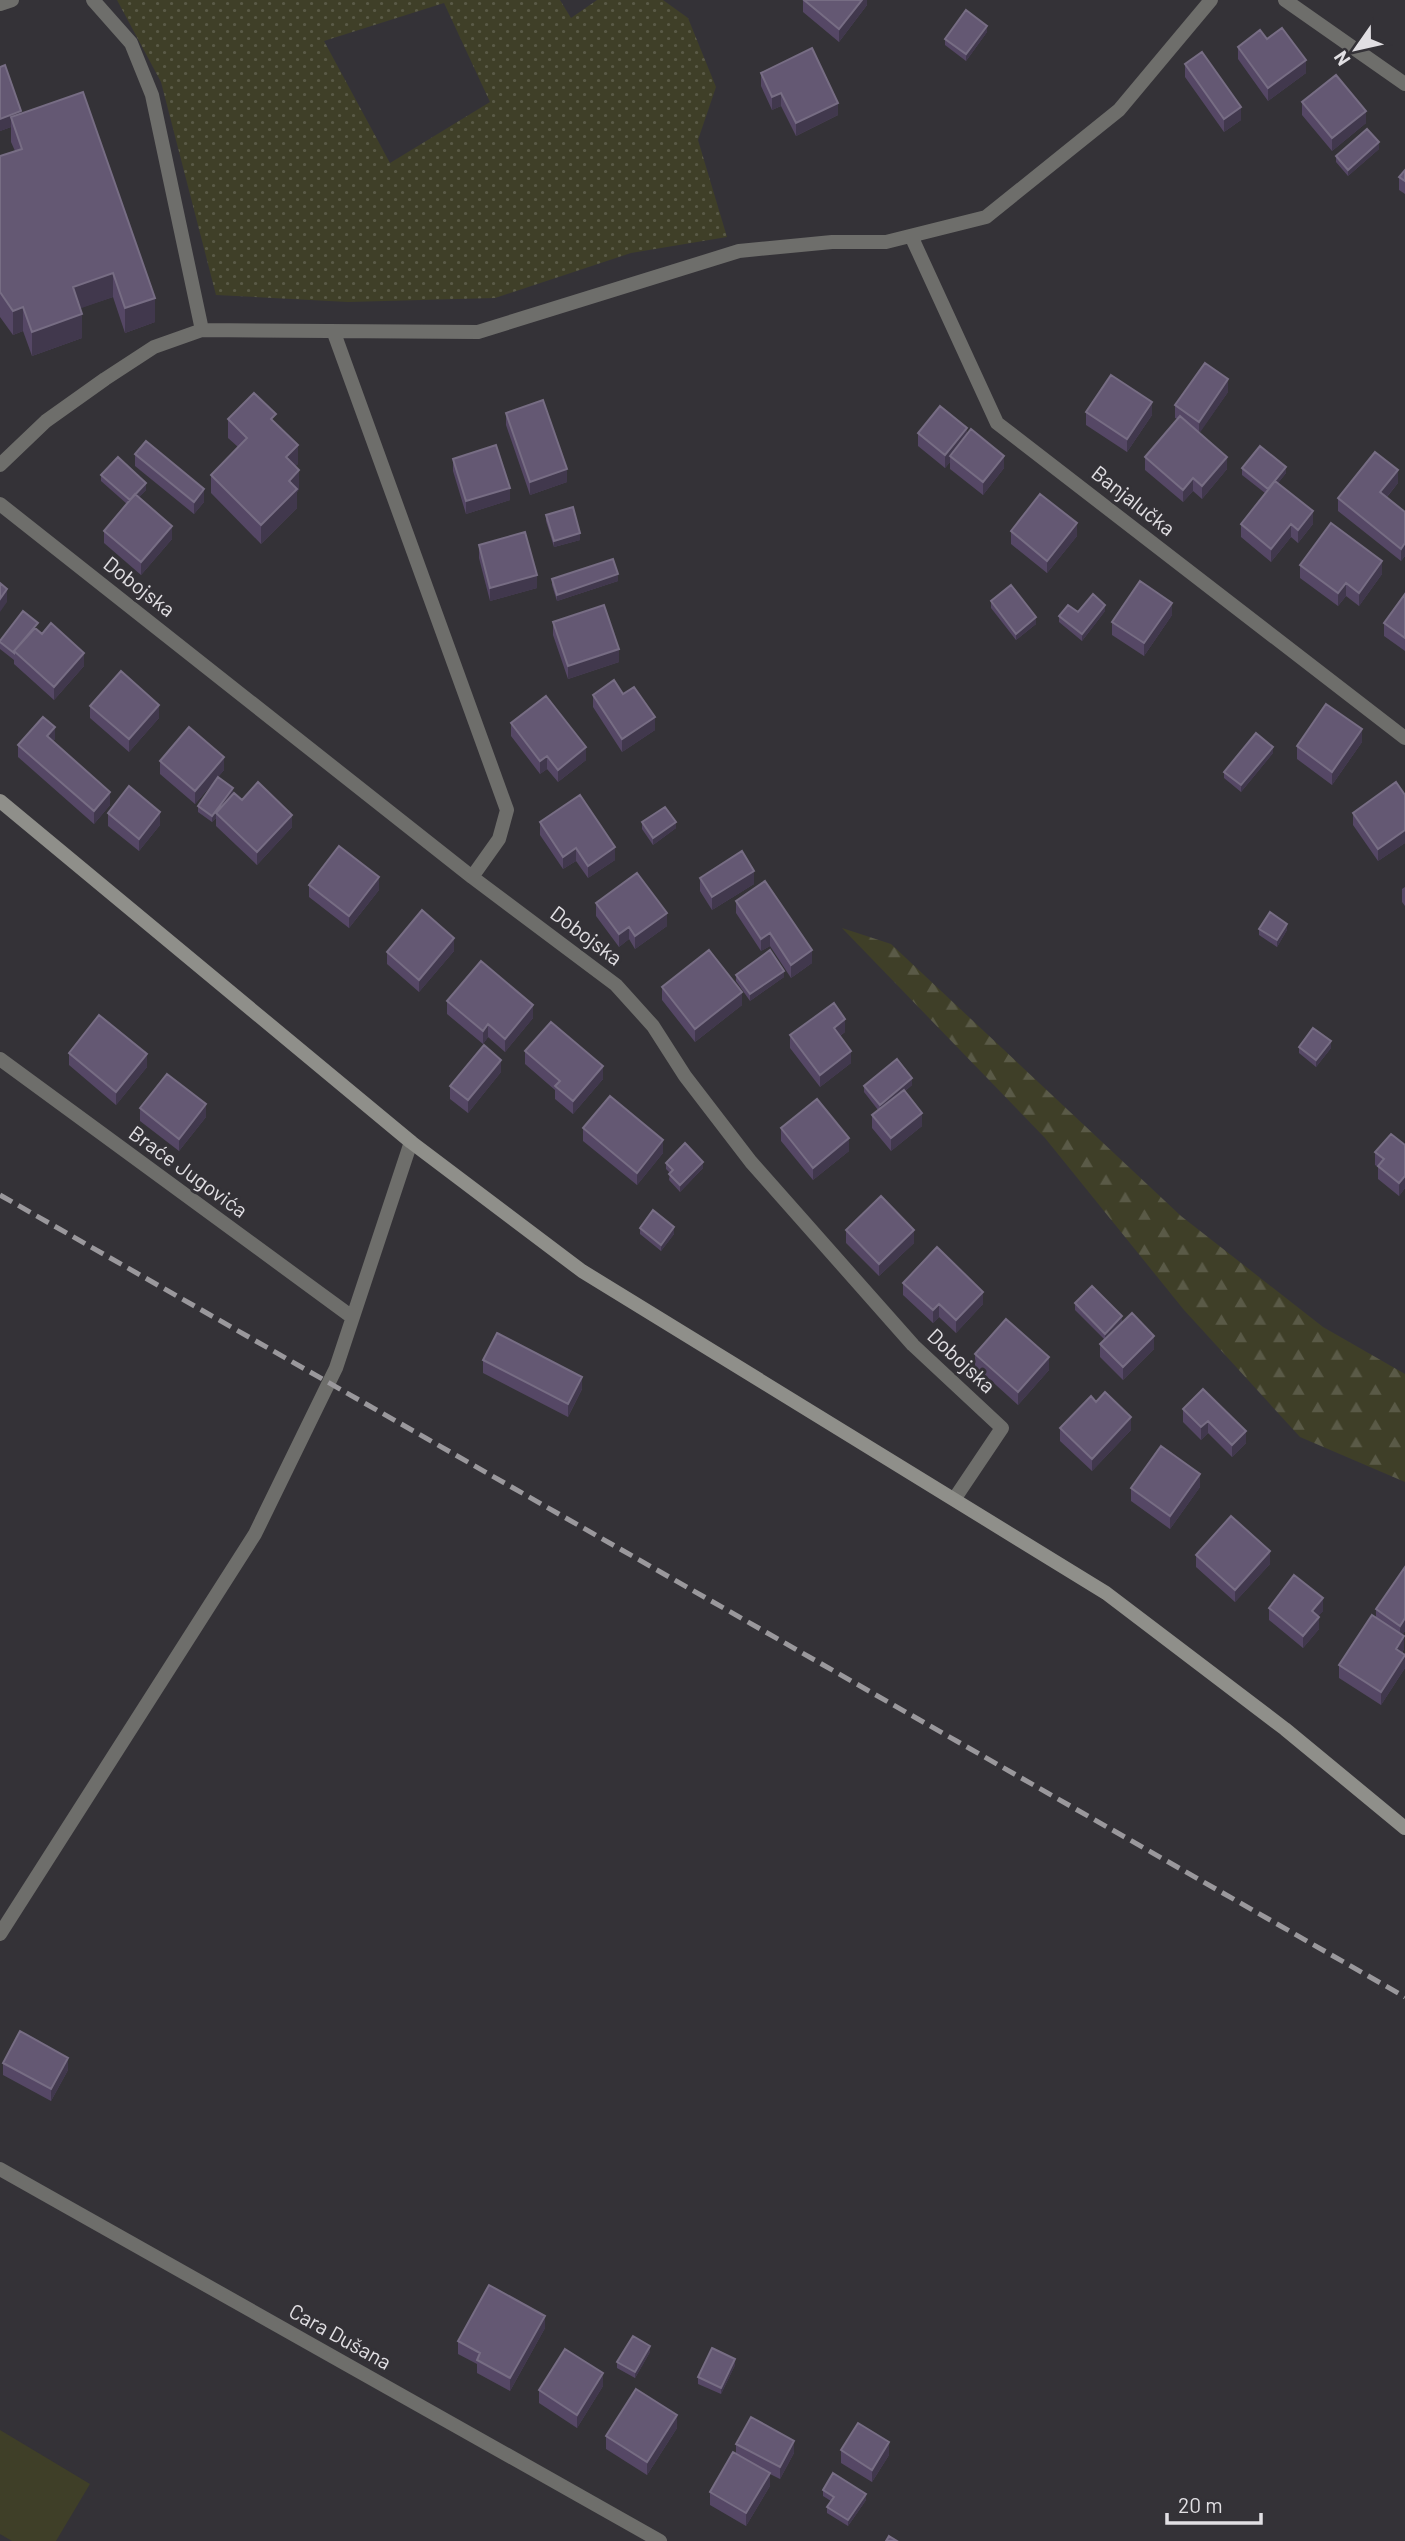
<svg xmlns="http://www.w3.org/2000/svg" width="1405" height="2541" font-family="Barlow,sans-serif">
	<style>
		.grass { fill: url(#grass-dots); fill-rule: evenodd }
		.forest { fill: url(#forest-firs) }
		.park { fill: #3f3f28 }
		.lines { fill: none; stroke-linecap: round; stroke-linejoin: round }
		.street { stroke: #6e6e6b; stroke-width: 14 }
		.secondary { stroke: #8f8f8a; stroke-width: 14 }
		.rail { stroke: #9a989c; stroke-width: 5; stroke-dasharray: 14 7; stroke-linecap: butt }
		.wall { fill: #554765 }
		.shaded-wall { fill: #41384d }
		.building { fill: #645873; stroke: #776d84; stroke-width: 2 }
		.labels { text-anchor: middle; stroke-width: 6; stroke-linejoin: round; paint-order: stroke }
		.street-label { font-size: 21px; fill: #e1dfe3; stroke: #343237 }
	</style>
	<defs>
		<pattern id="grass-dots" width="8" height="8" patternUnits="userSpaceOnUse" patternTransform="scale(1.75)"><rect width="8" height="8" fill="#3f3f28"/><path d="M2 2h.1M6 6h.1" fill="none" stroke="#5a5a47" stroke-width="1.8" stroke-linecap="round"/></pattern>
		<pattern id="forest-firs" width="22" height="20" patternUnits="userSpaceOnUse" patternTransform="scale(1.75)"><rect width="22" height="20" fill="#3f3f28"/><path d="M5 1l3.5 6h-7zM16 11l3.5 6h-7z" fill="#5a5a47"/></pattern>
	</defs>
	<rect width="100%" height="100%" fill="#343237"/>
	<path class="grass" d="M117 0H560L571 18 597 0H663L688 18 716 87 698 140 727 237 631 253 495 298 348 302 216 295 161 82ZM444 3 490 102 390 163 324 41Z"/>
	<path class="forest" d="M842 928 891 944 1181 1216 1323 1327 1405 1374V1482L1300 1437 1184 1310 1045 1138Z"/>
	<path class="park" d="M0 2430 90 2484 56 2541H12L0 2534Z"/>
	<g class="lines">
		<path class="street" d="M93 0 131 43 152 95 202 330
			M1285 0 1405 84
			M0 4 12 0
			M912 238 997 423 1405 738
			M334 333 507 810 499 839 472 877
			M0 465 46 421 105 379 154 347 202 330 478 332 739 251 832 242H886L986 217 1119 110 1211 0
			M0 504 472 877 616 985 653 1026 685 1076 751 1162 913 1345 1002 1428 955 1498
			M0 1059 352 1317
			M0 1934 255 1534 336 1368 411 1142
			M0 2169 660 2541"/>
		<path class="secondary" d="M0 801 411 1142 582 1271 1106 1593 1285 1729 1405 1828"/>
		<path class="rail" d="M0 1195 1405 1997"/>
	</g>
	<path class="wall" d="M803 0H867V5L839 42 803 12Z
		M987 32 966 61 945 45V39Z
		M1267 39 1306 73 1268 101 1238 59V47Z
		M1185 64 1241 120 1224 132 1185 77Z
		M0 67 21 114 155 322 125 333 113 297 80 308 82 338 32 356 23 331 13 335 0 317V156L15 151 11 142V127L0 131Z
		M761 73 838 115 796 136 781 106 772 110 761 86Z
		M1302 102 1366 123 1332 151 1302 115Z
		M1379 149 1348 176 1336 162V156Z
		M1405 170V194L1399 190V177Z
		M1228 392 1199 433 1227 469 1202 499 1193 491 1183 502 1145 470V457L1178 419 1175 418V405Z
		M1086 412 1152 415 1127 452 1086 425Z
		M506 413 567 482 530 495 506 425Z
		M228 419 276 423 298 464 295 466 299 489 297 492V508L261 544 211 493V475L238 447 228 438Z
		M918 433 967 435 1004 468 983 495 950 469V462L945 468 918 446Z
		M135 454 204 502 194 514 135 466Z
		M453 459 510 500 466 514 453 471Z
		M1242 468 1286 473 1278 483 1313 524 1298 543 1291 537 1271 562 1241 537V524L1265 493 1242 475Z
		M101 475 146 490 139 497 172 539 141 575 104 543V531L127 504 101 481Z
		M1398 483 1387 497 1405 512V556L1401 561 1338 511V498Z
		M546 515 580 540 554 547 546 521Z
		M1011 531 1077 536 1047 573 1011 544Z
		M479 545 537 588 490 601 479 558Z
		M1300 565 1382 574 1359 606 1346 596 1338 606 1300 578Z
		M552 579 618 581 557 601 552 585Z
		M1405 594V651L1384 636V623Z
		M991 601 1036 624 1016 640 991 608Z
		M1105 611 1082 641 1059 622V616L1078 612Z
		M1172 615 1144 656 1112 635V622Z
		M553 622 619 662 568 679 553 635Z
		M38 630 84 666 54 700 14 664V660L0 649V641Z
		M593 695 655 730 622 752 593 707Z
		M90 706 159 718 129 752 90 718Z
		M511 723 586 760 558 782 547 769 540 774 511 736Z
		M55 739 53 741 110 805 94 824 18 757V745Z
		M1362 742 1332 785 1297 759V746Z
		M1273 753 1241 792 1224 778V772Z
		M160 761 224 770 195 804 160 774Z
		M233 794 242 800 292 827 257 865 216 826V818L212 822 198 812V806Z
		M1405 795V843L1378 861 1353 825V813Z
		M108 813 160 825 139 851 108 826Z
		M540 822 615 860 588 878 576 861 563 869 540 835Z
		M642 822 676 828 653 845 642 829Z
		M700 878 754 884 712 910 700 891Z
		M309 885 379 890 349 928 309 897Z
		M1405 887V906L1402 902V889Z
		M736 901 812 963 791 978 770 946 761 951 736 913Z
		M596 903 667 926 635 949 629 939 619 947 596 916Z
		M1259 929 1287 930 1277 947 1259 935Z
		M454 951 419 992 387 964V952Z
		M736 975 784 977 750 1001 736 981Z
		M662 987 742 1005 695 1042 662 1000Z
		M447 1001 533 1018 505 1052 488 1037 483 1044 447 1014Z
		M845 1032 840 1036 851 1063 820 1087 790 1048V1035Z
		M1299 1047 1331 1048 1316 1067 1299 1053Z
		M525 1051 603 1079 573 1114 555 1099V1090L525 1064Z
		M69 1053 147 1067 116 1105 69 1065Z
		M501 1072 468 1113 450 1099V1086Z
		M912 1085 905 1091 922 1126 891 1151 872 1128V1115L878 1110 864 1092V1086Z
		M140 1108 206 1117 179 1151 140 1121Z
		M583 1128 663 1153 637 1185 583 1141Z
		M781 1128 849 1151 813 1180 781 1141Z
		M1405 1145V1188L1399 1196 1378 1179V1167L1375 1165V1152Z
		M666 1163 703 1168 680 1192 669 1180 670 1173 666 1169Z
		M640 1228 674 1234 661 1251 640 1234Z
		M846 1230 914 1243 879 1276 846 1243Z
		M903 1283 983 1304 956 1333 939 1317 933 1323 903 1295Z
		M1075 1303 1122 1322 1154 1349 1123 1380 1100 1357V1344L1105 1340 1075 1310Z
		M975 1354 1049 1370 1018 1405 975 1366Z
		M483 1360 582 1389 568 1417 483 1373Z
		M1203 1389 1246 1443 1232 1457 1208 1433 1201 1440 1183 1422V1409Z
		M1060 1428 1131 1430 1092 1471 1060 1441Z
		M1200 1487 1170 1529 1131 1501V1488Z
		M1196 1555 1270 1564 1235 1602 1196 1567Z
		M1405 1567V1631L1402 1635 1404 1649 1402 1653 1405 1655V1668L1381 1705 1339 1678V1665L1376 1618V1609Z
		M1269 1608 1323 1611 1318 1616 1319 1629 1303 1648 1269 1620Z
		M3 2063 68 2070 51 2101 3 2075Z
		M545 2328 510 2391 477 2373V2364L458 2354V2341Z
		M650 2352 635 2378 617 2368V2362Z
		M735 2365 721 2394 698 2384V2377Z
		M603 2386 577 2428 539 2403V2390Z
		M677 2428 647 2475 606 2449V2436Z
		M736 2444 794 2453 780 2479 770 2474V2486L746 2526 710 2505V2492L736 2454Z
		M841 2450 889 2455 872 2482 841 2463Z
		M823 2490 866 2500 848 2526 827 2513V2507L831 2501 823 2496Z"/>
	<path class="shaded-wall" d="M862 0H867V5L839 42V29Z
		M987 26V32L966 61V54Z
		M1306 60V73L1268 101V88Z
		M781 93V106L772 110V97Z
		M838 103V115L796 136V123Z
		M1241 107V120L1224 132V119Z
		M21 111V124L11 117V127L0 131V119Z
		M1366 111V123L1332 151V138Z
		M1379 142V149L1348 176V170Z
		M113 273V297L73 311V287Z
		M155 298V322L125 333V308Z
		M23 307V331L13 335V311Z
		M82 314V338L32 356V332Z
		M1228 379V392L1199 434V422Z
		M1152 402V415L1127 452V439Z
		M967 428V441L950 456V462L945 468V455Z
		M298 445V464L286 475V457Z
		M1004 456V468L983 495V482Z
		M1227 457V469L1202 499V486Z
		M1286 467V473L1268 496V489Z
		M567 469V482L530 495V482Z
		M299 470V489L297 492V508L261 544V525L289 481Z
		M1398 470V483L1380 505V492Z
		M1193 478V491L1183 502V490Z
		M146 483V490L130 507V501Z
		M510 488V500L466 514V501Z
		M204 489V502L194 514V502Z
		M1313 511V524L1298 543V530Z
		M1077 523V536L1047 573V561Z
		M1291 524V537L1271 562V549Z
		M172 526V539L141 575V562Z
		M580 533V540L554 547V541Z
		M1405 543V556L1401 561V549Z
		M1382 561V574L1359 606V593Z
		M618 574V581L557 601V595Z
		M537 575V588L490 601V588Z
		M1346 583V596L1338 606V593Z
		M7 589V602L0 612V599Z
		M1172 603V615L1144 656V643Z
		M1105 605V611L1082 641V634Z
		M1036 617V624L1016 640V634Z
		M619 649V662L568 679V666Z
		M84 653V666L54 700V687Z
		M159 705V718L129 752V739Z
		M655 717V730L622 752V739Z
		M55 727V739L47 748V736Z
		M1362 729V742L1332 785V772Z
		M586 747V760L558 782V770Z
		M1273 747V753L1241 792V785Z
		M547 756V769L540 774V761Z
		M224 757V770L195 804V791Z
		M233 788V794L216 813V818L212 822V816Z
		M110 792V805L94 824V811Z
		M160 812V825L139 851V839Z
		M292 815V827L257 865V852Z
		M676 822V828L653 845V838Z
		M1405 830V843L1378 861V849Z
		M615 847V860L588 878V866Z
		M576 848V861L563 869V857Z
		M754 871V884L712 910V897Z
		M379 877V890L349 928V916Z
		M667 913V926L635 949V936Z
		M1287 924V930L1277 947V940Z
		M629 927V939L619 947V934Z
		M770 933V946L761 951V939Z
		M454 938V951L419 992V980Z
		M812 950V963L791 978V965Z
		M784 971V977L750 1001V994Z
		M742 992V1005L695 1042V1029Z
		M533 1005V1018L505 1052V1039Z
		M845 1019V1032L834 1040V1028Z
		M488 1024V1037L483 1044V1031Z
		M1331 1041V1048L1316 1067V1060Z
		M851 1051V1063L820 1087V1075Z
		M147 1054V1067L116 1105V1092Z
		M501 1060V1072L468 1113V1100Z
		M603 1066V1079L573 1114V1101Z
		M912 1078V1085L880 1112V1105Z
		M206 1104V1117L179 1151V1139Z
		M922 1113V1126L891 1151V1138Z
		M849 1138V1151L813 1180V1168Z
		M663 1140V1153L637 1185V1173Z
		M703 1162V1168L680 1192V1185Z
		M1405 1176V1188L1399 1196V1183Z
		M674 1227V1234L661 1251V1245Z
		M914 1230V1243L879 1276V1264Z
		M983 1292V1304L956 1333V1320Z
		M939 1304V1317L933 1323V1310Z
		M1122 1316V1323L1105 1340V1334Z
		M1154 1336V1349L1123 1380V1367Z
		M1049 1357V1370L1018 1405V1392Z
		M582 1377V1389L568 1417V1404Z
		M1131 1417V1430L1092 1471V1459Z
		M1208 1421V1433L1201 1440V1427Z
		M1246 1431V1443L1232 1457V1445Z
		M1200 1474V1487L1170 1529V1516Z
		M1270 1551V1564L1235 1602V1590Z
		M1323 1598V1611L1312 1624V1611Z
		M1319 1617V1629L1303 1648V1636Z
		M1405 1618V1631L1400 1638V1626Z
		M1404 1636V1649L1396 1662V1649Z
		M1405 1655V1668L1381 1705V1692Z
		M68 2058V2070L51 2101V2089Z
		M545 2316V2328L510 2391V2378Z
		M650 2346V2352L635 2378V2372Z
		M735 2359V2365L721 2394V2388Z
		M603 2373V2386L577 2428V2415Z
		M677 2415V2428L647 2475V2462Z
		M794 2441V2453L780 2479V2467Z
		M889 2442V2455L872 2482V2470Z
		M770 2473V2486L746 2526V2513Z
		M866 2494V2500L848 2526V2520Z"/>
	<path class="building" d="M804 0H862L839 29Z
		M966 10 987 26 966 54 945 39Z
		M1282 28 1306 60 1268 88 1238 47 1260 30 1267 39Z
		M812 48 838 103 796 123 781 93 772 97 761 73Z
		M1202 52 1241 107 1224 119 1185 64Z
		M5 65 21 111 0 119V67Z
		M1336 75 1366 111 1332 138 1302 102Z
		M83 92 155 298 125 308 113 273 73 287 82 314 32 332 23 307 13 311 0 292V156L22 149 11 117Z
		M1367 129 1379 142 1348 170 1336 156Z
		M1405 170V181L1399 177Z
		M1205 363 1228 379 1199 422 1175 405Z
		M1111 375 1152 402 1127 439 1086 412Z
		M254 393 276 414 271 419 298 445 286 457 299 470 289 481 297 489 261 525 211 475 247 438 228 419Z
		M543 400 567 469 530 482 506 413Z
		M940 406 967 428 945 455 918 433Z
		M1180 416 1227 457 1202 486 1193 478 1183 490 1145 457Z
		M971 429 1004 456 983 482 950 456Z
		M146 441 204 489 194 502 135 454Z
		M496 445 510 488 466 501 453 459Z
		M1260 446 1286 467 1268 489 1242 468Z
		M1375 452 1398 470 1380 492 1405 512V543L1401 549 1338 498Z
		M118 457 146 483 130 500 101 475Z
		M1275 481 1313 511 1298 530 1291 524 1271 549 1241 524Z
		M135 494 172 526 141 562 104 531Z
		M1040 494 1077 523 1047 561 1011 531Z
		M573 507 580 533 554 541 546 515Z
		M1331 523 1382 561 1359 593 1346 583 1338 593 1300 565Z
		M525 532 537 575 490 588 479 545Z
		M613 559 618 574 557 595 552 579Z
		M1140 581 1172 603 1144 643 1112 622Z
		M0 583 7 589 0 599Z
		M1011 585 1036 617 1016 634 991 601Z
		M1093 594 1105 605 1082 634 1059 616 1068 605 1078 612Z
		M1405 594V638L1384 623Z
		M604 605 619 649 568 666 553 622Z
		M23 611 38 623 14 651V653L0 642V641Z
		M51 623 84 653 54 687 14 651 35 628 42 634Z
		M121 671 159 705 129 739 90 706Z
		M614 680 623 694 634 687 655 717 622 739 593 695Z
		M546 696 586 747 558 770 547 756 540 761 511 723Z
		M1326 704 1362 729 1332 772 1297 746Z
		M43 717 55 727 47 736 110 792 94 811 18 745Z
		M189 727 224 757 195 791 160 761Z
		M1256 733 1273 747 1241 785 1224 772Z
		M218 777 233 788 212 816 198 806Z
		M258 782 292 815 257 852 216 813 234 793 242 800Z
		M1396 782 1405 795V830L1378 849 1353 813Z
		M129 786 160 812 139 839 108 813Z
		M580 795 615 847 588 866 576 848 563 857 540 822Z
		M665 807 676 822 653 838 642 822Z
		M339 846 379 877 349 916 309 885Z
		M742 851 754 871 712 897 700 878Z
		M637 873 667 913 635 936 629 927 619 934 596 903Z
		M765 881 812 950 791 965 770 933 761 939 736 901Z
		M422 910 454 938 419 980 387 952Z
		M1270 912 1287 924 1277 940 1259 929Z
		M709 950 742 992 695 1029 662 987Z
		M770 950 784 971 750 994 736 975Z
		M481 961 533 1005 505 1039 488 1024 483 1031 447 1001Z
		M834 1003 845 1019 834 1028 851 1051 820 1075 790 1035Z
		M99 1015 147 1054 116 1092 69 1053Z
		M551 1022 603 1066 573 1101 555 1086 560 1081 525 1051Z
		M1313 1028 1331 1041 1316 1060 1299 1047Z
		M484 1045 501 1060 468 1100 450 1086Z
		M897 1059 912 1078 880 1105 864 1086Z
		M167 1074 206 1104 179 1139 140 1108Z
		M904 1090 922 1113 891 1138 872 1115Z
		M610 1096 663 1140 637 1173 583 1128Z
		M817 1099 849 1138 813 1168 781 1128Z
		M1391 1134 1405 1145V1176L1399 1183 1378 1166 1384 1159 1375 1152Z
		M685 1143 703 1162 680 1185 669 1174 673 1170 666 1163Z
		M881 1196 914 1230 879 1264 846 1230Z
		M653 1210 674 1227 661 1245 640 1228Z
		M937 1247 983 1292 956 1320 939 1304 933 1310 903 1283Z
		M1092 1286 1122 1316 1105 1334 1075 1303Z
		M1132 1313 1154 1336 1123 1367 1100 1344Z
		M1006 1319 1049 1357 1018 1392 975 1354Z
		M497 1333 582 1377 568 1404 483 1360Z
		M1203 1389 1246 1431 1232 1445 1208 1421 1201 1427 1183 1409Z
		M1105 1392 1131 1417 1092 1459 1060 1428 1091 1396 1096 1402Z
		M1161 1446 1200 1474 1170 1516 1131 1488Z
		M1231 1516 1270 1551 1235 1590 1196 1555Z
		M1405 1567V1618L1400 1626 1376 1609Z
		M1294 1575 1323 1598 1312 1611 1319 1617 1303 1636 1269 1608Z
		M1372 1615 1404 1636 1396 1649 1405 1655 1381 1692 1339 1665Z
		M20 2031 68 2058 51 2089 3 2063Z
		M489 2285 545 2316 510 2378 477 2360 480 2353 458 2341Z
		M633 2336 650 2346 635 2372 617 2362Z
		M712 2348 735 2359 721 2388 698 2377Z
		M565 2349 603 2373 577 2415 539 2390Z
		M636 2389 677 2415 647 2462 606 2436Z
		M751 2417 794 2441 780 2467 736 2444Z
		M858 2423 889 2442 872 2470 841 2450Z
		M733 2452 770 2473 746 2513 710 2492Z
		M833 2473 866 2494 848 2520 827 2507 834 2497 823 2490Z
		M889 2536 897 2541H886Z"/>
	<g class="labels">
		<g class="street-label">
			<text transform="translate(1133 501) rotate(38)" y="7">Banjalučka</text>
			<text transform="translate(139 587) rotate(38)" y="7">Dobojska</text>
			<text transform="translate(586 936) rotate(37)" y="7">Dobojska</text>
			<text transform="translate(188 1172) rotate(36)" y="7">Braće Jugovića</text>
			<text transform="translate(961 1361) rotate(43)" y="7">Dobojska</text>
			<text transform="translate(340 2337) rotate(29)" y="7">Cara Dušana</text>
		</g>
	</g>
	<g transform="translate(1356 49) rotate(236)" stroke="#343237" stroke-width="5" paint-order="stroke">
	<path d="M0-5L12 26L0 18L-12 26Z" fill="#e1dfe3"/>
	<text y="-10" font-size="19" font-weight="bold" text-anchor="middle" fill="#e1dfe3">N</text>
	</g>
	<path d="M1167 2513v10h94v-10" fill="none" stroke="#e1dfe3" stroke-width="3.5"/>
	<text x="1178" y="2513" font-size="21" fill="#e1dfe3" stroke="#343237" stroke-width="5" paint-order="stroke">20 m</text>
</svg>
